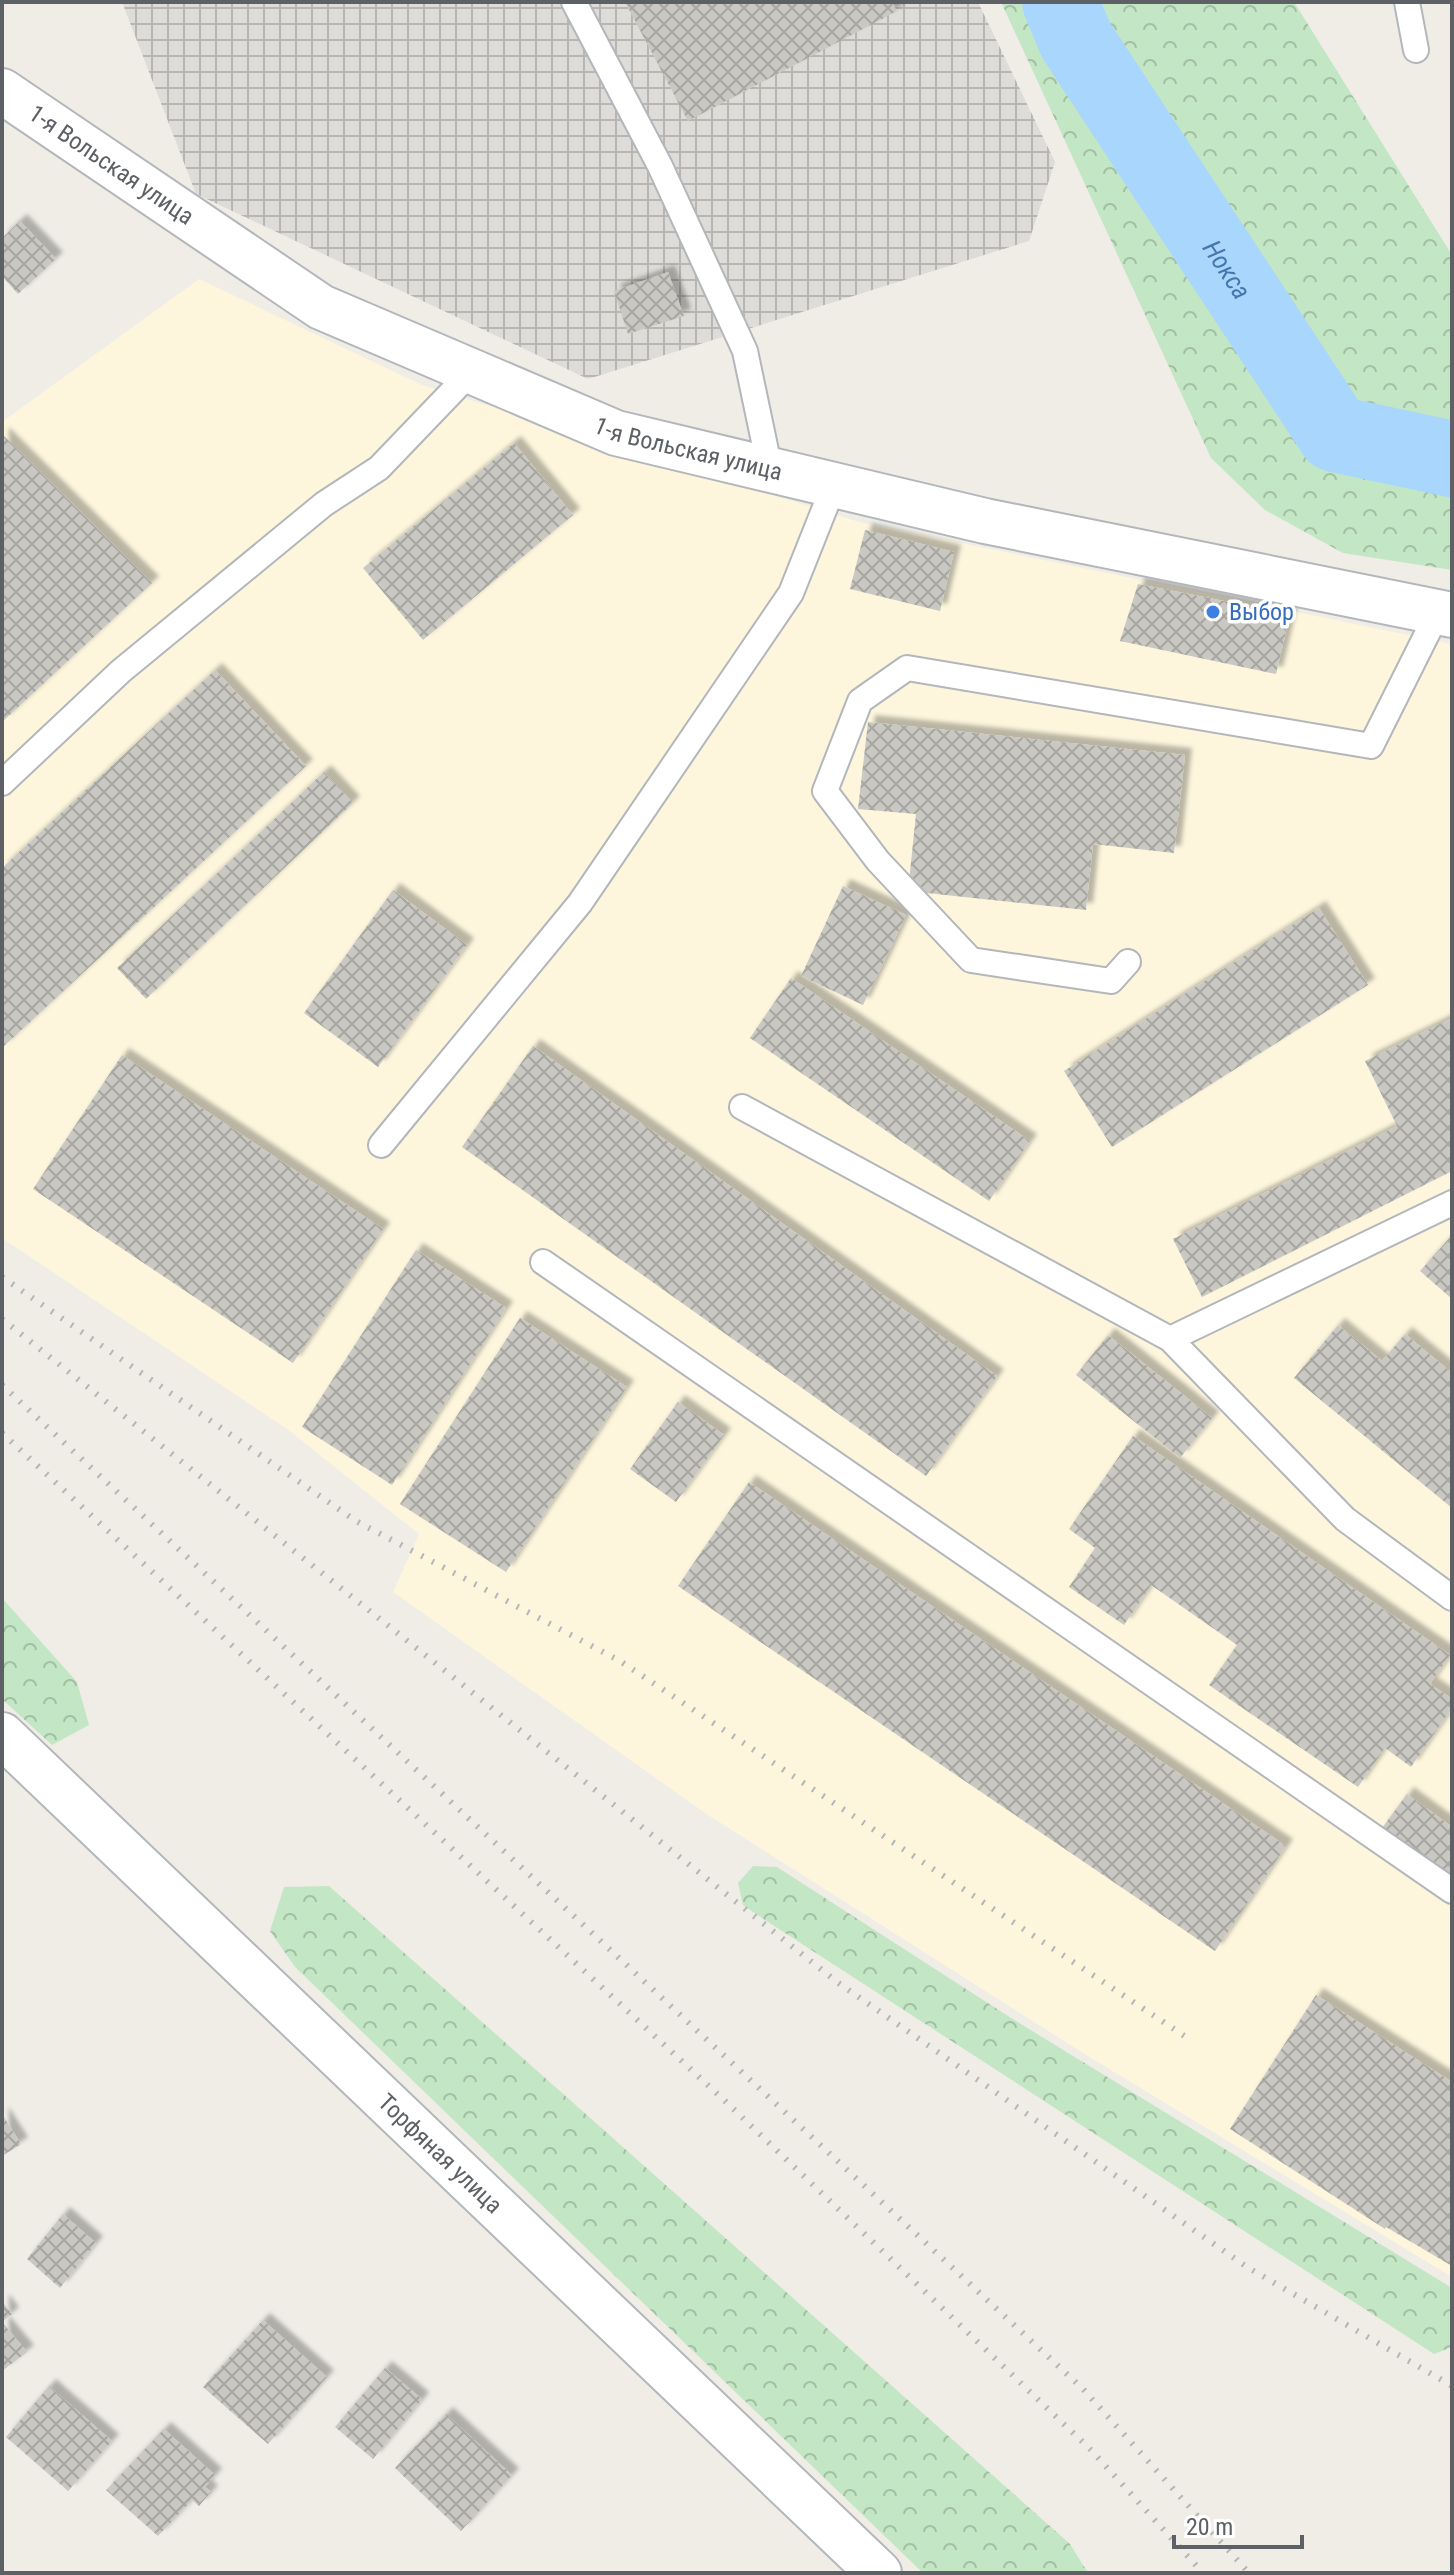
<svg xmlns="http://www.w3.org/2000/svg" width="1454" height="2575" font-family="'Roboto Condensed',sans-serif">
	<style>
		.commercial { fill: #fdf6dd }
		.industrial { fill: url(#industrial-grid) }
		.forest { fill: url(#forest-crowns) }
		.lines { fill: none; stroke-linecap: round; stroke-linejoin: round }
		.river { stroke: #a9d6fc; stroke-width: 76 }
		.building { fill: url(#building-cross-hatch); filter: url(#shadow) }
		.service-casing { stroke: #b3b6ba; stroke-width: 28 }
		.minor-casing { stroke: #b3b6ba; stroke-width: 48 }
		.tertiary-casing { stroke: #b3b6ba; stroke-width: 48 }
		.service { stroke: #fff; stroke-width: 24 }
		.minor { stroke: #fff; stroke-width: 44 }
		.tertiary { stroke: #fff; stroke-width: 44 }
		.rail { stroke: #b4b5b5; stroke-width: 6; stroke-dasharray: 2 10; stroke-linecap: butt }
		.shop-dot { fill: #3f7fe0; stroke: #fff; stroke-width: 3 }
		.labels { text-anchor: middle; stroke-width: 7; stroke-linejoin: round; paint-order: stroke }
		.street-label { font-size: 24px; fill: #5d6165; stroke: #fff }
		.shop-label { font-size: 24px; fill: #366cbe; stroke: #fff; text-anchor: start }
		.water-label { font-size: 26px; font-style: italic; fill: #4577ae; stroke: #fff }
	</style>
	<defs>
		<pattern id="industrial-grid" width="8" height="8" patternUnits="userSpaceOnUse" patternTransform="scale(2)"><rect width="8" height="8" fill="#dedcd8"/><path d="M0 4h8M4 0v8" fill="none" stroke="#b7b6b3"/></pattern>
		<pattern id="forest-crowns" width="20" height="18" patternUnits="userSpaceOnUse" patternTransform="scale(2)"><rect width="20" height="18" fill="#c3e6c4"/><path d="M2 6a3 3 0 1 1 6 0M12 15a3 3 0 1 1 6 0" fill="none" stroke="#a2bea3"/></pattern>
		<pattern id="building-cross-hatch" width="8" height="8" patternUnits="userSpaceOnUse" patternTransform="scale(2)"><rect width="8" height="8" fill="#cac8c2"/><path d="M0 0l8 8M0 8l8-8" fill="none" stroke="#a7a6a1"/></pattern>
		<filter id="shadow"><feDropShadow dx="7" dy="-7" stdDeviation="2" flood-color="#0004"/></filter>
	</defs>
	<rect width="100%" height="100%" fill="#efede6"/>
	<path class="commercial" d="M199 279 422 385 859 522 1452 644V2277L1091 2058 708 1815 393 1592 419 1534 287 1429 2 1238V422Z"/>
	<path class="industrial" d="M122 2H978L1055 162 1029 241 588 379 196 194Z"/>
	<path class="forest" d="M1001 2H1294L1452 255V570L1343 553 1265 510 1211 458Z
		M2 1598 77 1682 89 1725 52 1745 2 1699Z
		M753 1866 777 1867 1011 2018 1452 2288V2347L1434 2354 762 1918 743 1905 738 1883Z
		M329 1886 1070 2544 1088 2573H923L295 1967 270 1931 284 1887Z"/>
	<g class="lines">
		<path class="river" id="s1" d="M1060 2 1076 40 1335 434 1452 459"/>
	</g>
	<path class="building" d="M625 2H892L897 11 688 121Z
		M20 221 56 259 18 294 2 276V238Z
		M668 272 684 316 628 334 614 291Z
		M2 434 152 583 2 722Z
		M514 443 573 515 423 640 363 568Z
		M865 530 954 552 940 611 850 589Z
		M1138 584 1290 614 1276 674 1120 641Z
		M215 670 306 766 2 1048V868Z
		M868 722 1185 755 1174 853 1093 844 1086 910 908 891 916 814 858 809Z
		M324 772 353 803 146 999 117 968Z
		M843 886 906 915 863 1005 801 976Z
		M393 890 467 945 378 1067 304 1013Z
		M1319 908 1368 985 1112 1147 1064 1071Z
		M791 978 1030 1141 989 1201 750 1038Z
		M1452 1018V1171L1202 1297 1173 1239 1397 1126 1365 1061Z
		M533 1046 997 1376 926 1476 462 1147Z
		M122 1055 383 1229 293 1363 33 1189Z
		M1452 1235V1299L1420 1271Z
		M416 1250 506 1308 392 1485 302 1427Z
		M520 1318 627 1387 506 1572 400 1504Z
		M1338 1325 1382 1361 1405 1334 1452 1373V1508L1294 1378Z
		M1108 1335 1212 1418 1180 1458 1076 1375Z
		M678 1402 724 1435 676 1502 630 1469Z
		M1133 1436 1450 1655 1430 1684 1452 1699V1708L1411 1767 1385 1748 1358 1787 1209 1685 1237 1645 1151 1585 1124 1625 1069 1587 1095 1548 1069 1529Z
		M749 1482 1286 1846 1215 1951 678 1586Z
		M1407 1794 1452 1827V1880L1382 1828Z
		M1316 1995 1452 2082V2266L1386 2227 1385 2229 1230 2129Z
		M2 2114 21 2144 2 2156Z
		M63 2214 96 2243 60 2288 27 2259Z
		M2 2301 12 2314 2 2322 27 2352 2 2371Z
		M263 2320 327 2377 268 2444 203 2387Z
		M385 2368 422 2399 373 2459 335 2427Z
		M49 2386 112 2441 68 2491 6 2437Z
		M446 2414 512 2475 461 2531 395 2468Z
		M164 2429 215 2475 205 2487 211 2492 199 2506 192 2500 158 2536 106 2490Z"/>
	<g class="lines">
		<defs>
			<path id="service" d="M574 2 660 166 745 351 770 470
				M1407 2 1416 50
				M2 783 121 671 324 504 379 468 472 371
				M1128 962 1111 981 971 960 878 861 825 791 860 701 907 668 1371 746 1438 612
				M742 1107 1170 1339 1345 1519 1452 1598
				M381 1145 580 903 791 593 834 485
				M543 1262 1452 1891
				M1170 1339 1452 1203"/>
			<g id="minor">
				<path id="s2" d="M2 91 321 307 616 433 985 521 1452 615"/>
			</g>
			<g id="tertiary">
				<path id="s3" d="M2 1735 879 2573"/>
			</g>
		</defs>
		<use href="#service" class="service-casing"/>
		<use href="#minor" class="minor-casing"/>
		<use href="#tertiary" class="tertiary-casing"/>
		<use href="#service" class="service"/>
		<use href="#minor" class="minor"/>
		<use href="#tertiary" class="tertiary"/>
		<path class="rail" d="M2 1277 356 1521 620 1661 1186 2037
			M2 1319 837 1982 1247 2267 1452 2386
			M2 1385 1083 2389 1249 2573
			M2 1433 725 2101 1091 2450 1203 2573"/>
	</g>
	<circle class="shop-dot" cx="1213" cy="612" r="8"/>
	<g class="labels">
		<g class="street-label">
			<text dy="8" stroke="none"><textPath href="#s2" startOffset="132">1-я Вольская улица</textPath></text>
			<text dy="8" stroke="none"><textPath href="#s2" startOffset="780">1-я Вольская улица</textPath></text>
			<text dy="8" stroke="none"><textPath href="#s3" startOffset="606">Торфяная улица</textPath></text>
		</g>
		<g class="shop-label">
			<text x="1229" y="620">Выбор</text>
		</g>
		<g class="water-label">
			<text dy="9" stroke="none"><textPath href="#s1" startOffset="316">Нокса</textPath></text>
		</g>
	</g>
	<rect width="1454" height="2575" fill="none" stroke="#5d6165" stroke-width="8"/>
	<path d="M1174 2535v12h128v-12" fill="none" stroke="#5d6165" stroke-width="4"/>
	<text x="1186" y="2535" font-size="24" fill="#5d6165" stroke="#ffffff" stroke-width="6" paint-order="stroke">20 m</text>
</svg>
